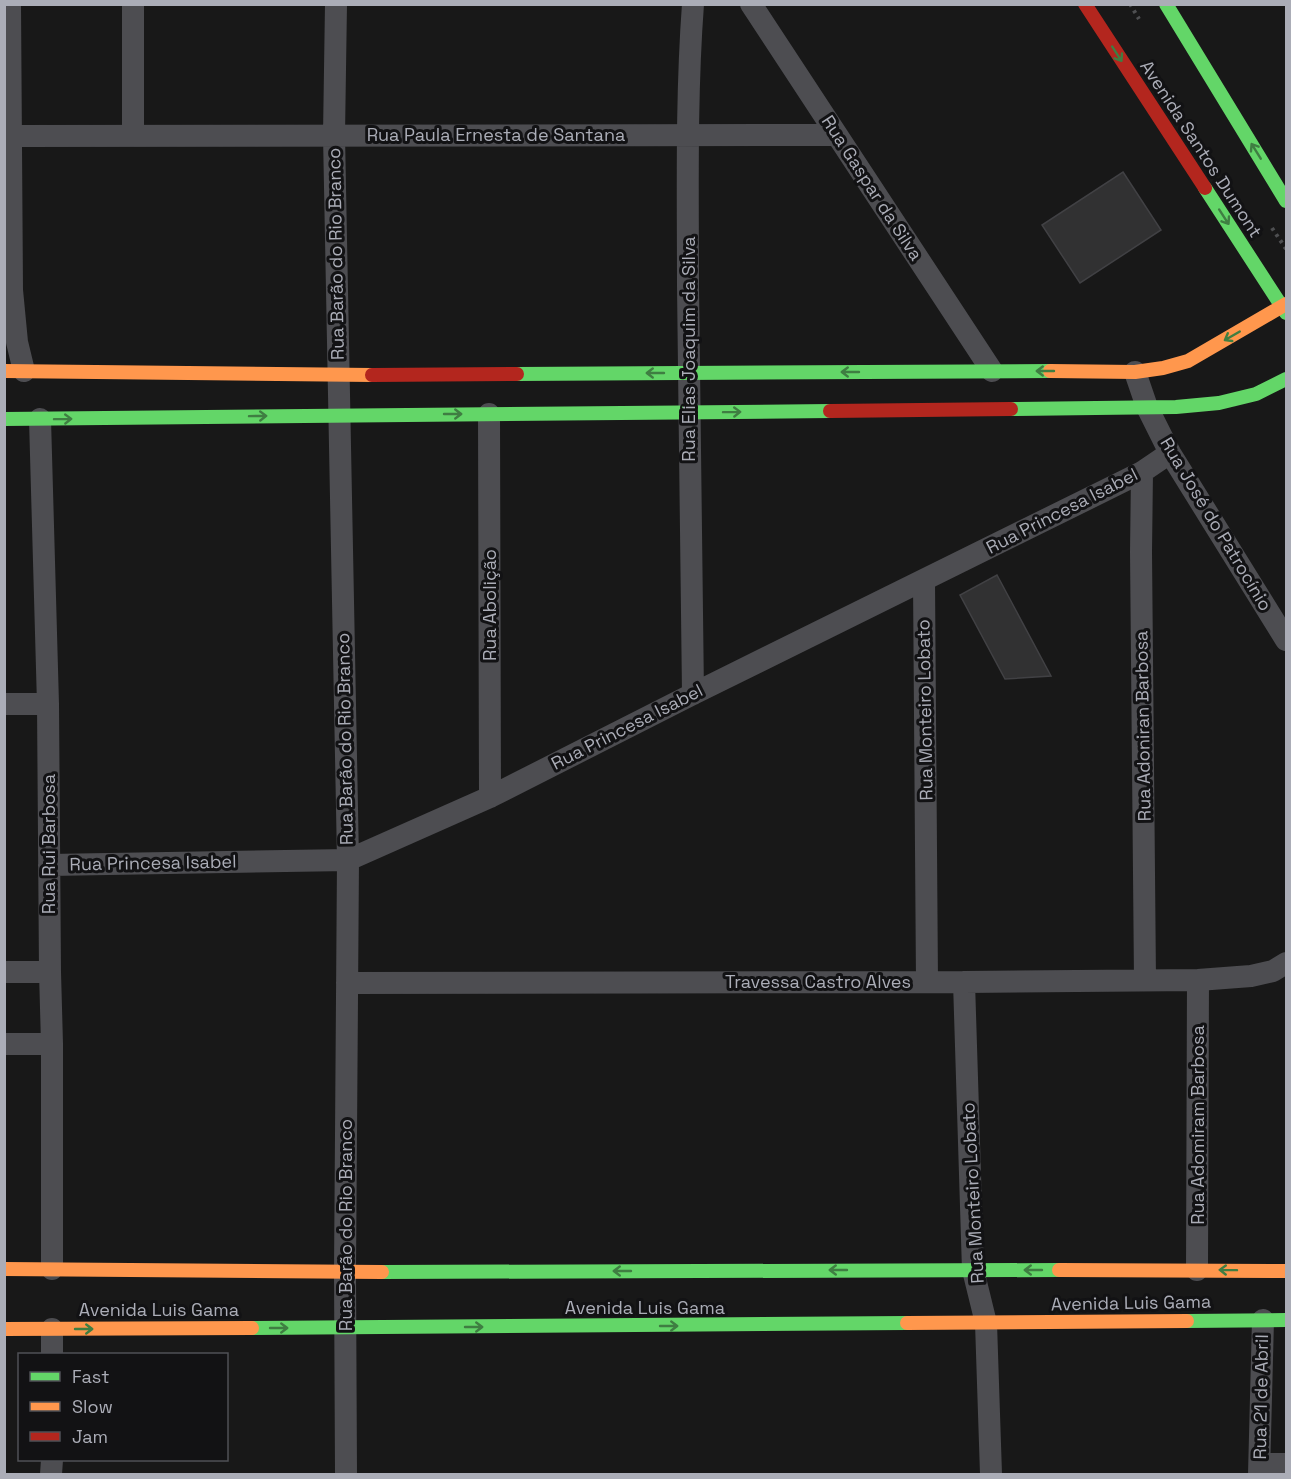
<svg xmlns="http://www.w3.org/2000/svg" width="1291" height="1479" font-family="'Space Grotesk',sans-serif">
	<style>
		.building { fill: #313132; stroke: #414144; stroke-width: 1.5 }
		.lines { fill: none; stroke-linecap: round; stroke-linejoin: round }
		.path { stroke: #4e4f51; stroke-width: 4; stroke-dasharray: 3 4.5; stroke-linecap: butt }
		.street { stroke: #4d4d51; stroke-width: 22 }
		.fast { stroke: #63d668; stroke-width: 14 }
		.slow { stroke: #ff974d; stroke-width: 14 }
		.jam { stroke: #b3261e; stroke-width: 14 }
		.oneway { stroke: #3f7e42 }
		.labels { text-anchor: middle; stroke-width: 6; stroke-linejoin: round; paint-order: stroke }
		.street-label { font-size: 18px; fill: #abadb7; stroke: #121214 }
	</style>
	<rect width="100%" height="100%" fill="#181818"/>
	<path class="building" d="M1123 172 1161 230 1080 283 1042 225Z
		M997 575 1051 676 1005 679 960 595Z"/>
	<g class="lines">
		<path class="path" d="M1130 4 1139 19
			M1272 228 1286 249"/>
		<path class="street" d="M10 4 12 290 17 342 24 371
			M336 4 334 135 348 860 345 1272 346 1474
			M693 4C686 98 688 192 688 286 689 422 691 558 693 694
			M751 4 992 371
			M10 136 837 135
			M133 136V4
			M1135 372 1147 407 1170 453 1286 640
			M489 414 490 797
			M40 419 48 704 50 972 52 1044V1269
			M1142 472 1141 552 1145 980
			M924 581 927 982
			M4 704H48
			M49 865 348 860 490 797 693 694 1142 472 1170 453
			M4 972H50
			M964 982 973 1270 986 1323 991 1474
			M347 983 964 982 1198 980 1251 976 1273 971 1286 963
			M4 1044H52
			M1197 1270 1198 980
			M52 1354V1329
			M1260 1464H1286
			M51 1474 52 1460
			M1259 1474 1263 1320"/>
		<path class="fast" d="M1166 4 1286 201
			M1205 188 1286 313
			M517 374 1050 371
			M1011 409 1176 407 1219 403 1256 394 1286 379
			M4 419 830 411
			M382 1272 1059 1270
			M1187 1321 1286 1320
			M252 1328 907 1323"/>
		<path class="slow" d="M4 371 372 375
			M1050 371 1135 372 1163 368 1188 361 1286 304
			M4 1269 382 1272
			M1059 1270 1286 1271
			M907 1323 1187 1321
			M4 1329 252 1328"/>
		<path class="jam" d="M1085 4 1205 188
			M372 375 517 374
			M830 411 1011 409"/>
	</g>
	<defs><path id="oneway-shaft" d="M-6 0H5M1.5-3L5.5 0L1.5 3" fill="none" stroke-width="1.6" stroke-linecap="round" stroke-linejoin="round" transform="scale(1.5)"/></defs>
	<g class="oneway">
		<use href="#oneway-shaft" transform="translate(1117 54) rotate(57)"/>
		<use href="#oneway-shaft" transform="translate(1256 151) rotate(-122)"/>
		<use href="#oneway-shaft" transform="translate(1224 217) rotate(57)"/>
		<use href="#oneway-shaft" transform="translate(1232 336) rotate(150)"/>
		<use href="#oneway-shaft" transform="translate(1045 371) rotate(-180)"/>
		<use href="#oneway-shaft" transform="translate(850 372) rotate(180)"/>
		<use href="#oneway-shaft" transform="translate(655 373) rotate(180)"/>
		<use href="#oneway-shaft" transform="translate(732 412) rotate(-1)"/>
		<use href="#oneway-shaft" transform="translate(453 414)"/>
		<use href="#oneway-shaft" transform="translate(258 416) rotate(-1)"/>
		<use href="#oneway-shaft" transform="translate(63 419) rotate(-1)"/>
		<use href="#oneway-shaft" transform="translate(838 1270) rotate(180)"/>
		<use href="#oneway-shaft" transform="translate(1033 1270) rotate(-180)"/>
		<use href="#oneway-shaft" transform="translate(1228 1270) rotate(-179)"/>
		<use href="#oneway-shaft" transform="translate(622 1271) rotate(180)"/>
		<use href="#oneway-shaft" transform="translate(669 1326)"/>
		<use href="#oneway-shaft" transform="translate(474 1327)"/>
		<use href="#oneway-shaft" transform="translate(279 1328)"/>
		<use href="#oneway-shaft" transform="translate(84 1329)"/>
	</g>
	<g class="labels">
		<g class="street-label">
			<text x="496" y="141">Rua Paula Ernesta de Santana</text>
			<text transform="translate(1201 149) rotate(57)" y="6">Avenida Santos Dumont</text>
			<text transform="translate(872 188) rotate(57)" y="6">Rua Gaspar da Silva</text>
			<text transform="translate(336 254) rotate(-91)" y="6">Rua Barão do Rio Branco</text>
			<text transform="translate(689 349) rotate(-90)" y="6">Rua Elias Joaquim da Silva</text>
			<text transform="translate(1062 511) rotate(-27)" y="6">Rua Princesa Isabel</text>
			<text transform="translate(1216 524) rotate(59)" y="6">Rua José do Patrocínio</text>
			<text transform="translate(490 605) rotate(-90)" y="6">Rua Abolição</text>
			<text transform="translate(925 710) rotate(-91)" y="6">Rua Monteiro Lobato</text>
			<text transform="translate(1143 726) rotate(-91)" y="6">Rua Adoniran Barbosa</text>
			<text transform="translate(627 727) rotate(-27)" y="6">Rua Princesa Isabel</text>
			<text transform="translate(345 739) rotate(-91)" y="6">Rua Barão do Rio Branco</text>
			<text transform="translate(49 844) rotate(-90)" y="6">Rua Rui Barbosa</text>
			<text transform="translate(153 863) rotate(-1)" y="6">Rua Princesa Isabel</text>
			<text x="818" y="988">Travessa Castro Alves</text>
			<text transform="translate(1198 1125) rotate(-90)" y="6">Rua Adomiram Barbosa</text>
			<text transform="translate(973 1193) rotate(-93)" y="6">Rua Monteiro Lobato</text>
			<text transform="translate(346 1225) rotate(-90)" y="6">Rua Barão do Rio Branco</text>
			<text transform="translate(1131 1303) rotate(-1)" y="6">Avenida Luis Gama</text>
			<text x="645" y="1314">Avenida Luis Gama</text>
			<text x="159" y="1316">Avenida Luis Gama</text>
			<text transform="translate(1261 1397) rotate(-89)" y="6">Rua 21 de Abril</text>
		</g>
	</g>
	<rect width="1291" height="1479" fill="none" stroke="#abadb7" stroke-width="12"/>
	<rect x="18" y="1353" width="210" height="108" fill="#121214" stroke="#4f5055" stroke-width="1.5"/>
	<rect x="30" y="1372" width="30" height="9" fill="#63d668" stroke="#4f5055" stroke-width="1.5"/>
	<text x="72" y="1383" font-size="18" fill="#abadb7">Fast</text>
	<rect x="30" y="1402" width="30" height="9" fill="#ff974d" stroke="#4f5055" stroke-width="1.5"/>
	<text x="72" y="1413" font-size="18" fill="#abadb7">Slow</text>
	<rect x="30" y="1432" width="30" height="9" fill="#b3261e" stroke="#4f5055" stroke-width="1.5"/>
	<text x="72" y="1443" font-size="18" fill="#abadb7">Jam</text>
</svg>
